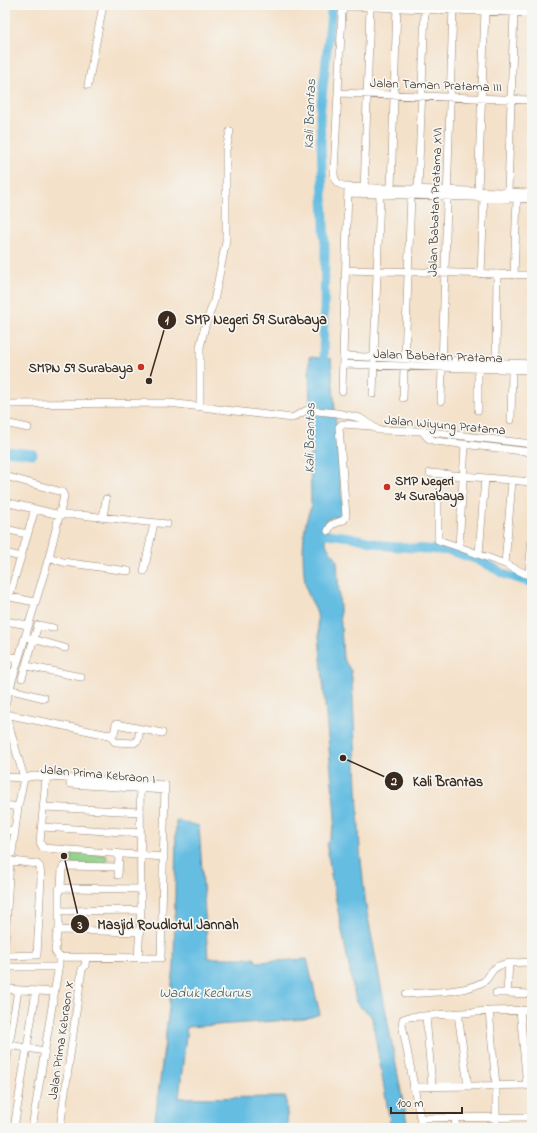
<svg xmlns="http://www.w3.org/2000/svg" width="537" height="1133" font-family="'Indie Flower',sans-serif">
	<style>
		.green { fill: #8fd087; stroke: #657d52 }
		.water { fill: #65bde2; stroke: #507480 }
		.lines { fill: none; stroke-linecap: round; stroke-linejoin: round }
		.river { stroke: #65bde2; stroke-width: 9 }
		.minor-casing { stroke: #988674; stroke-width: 8 }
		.minor { stroke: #fff; stroke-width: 7 }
		.poi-dot { fill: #c8321e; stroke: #f6f6f2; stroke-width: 1.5 }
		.labels { text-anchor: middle; stroke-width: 3.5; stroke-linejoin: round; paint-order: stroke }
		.street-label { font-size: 13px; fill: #3b2a1e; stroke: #f6f6f2 }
		.poi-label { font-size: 13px; font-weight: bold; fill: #3b2a1e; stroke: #f6f6f2; text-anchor: end }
		.water-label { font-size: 14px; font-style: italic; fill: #485659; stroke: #f6f6f2 }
		.leader { fill: none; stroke: #3b2a1e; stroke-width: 1.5 }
		.callout-dot { fill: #3b2a1e; stroke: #f6f6f2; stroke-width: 1.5 }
		.mark-label { font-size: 12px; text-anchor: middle; font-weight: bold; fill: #fff }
		.callout-label { font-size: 14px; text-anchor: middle; font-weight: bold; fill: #3b2a1e; stroke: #f6f6f2; stroke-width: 3.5; stroke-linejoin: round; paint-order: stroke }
	</style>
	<rect width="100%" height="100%" fill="#f6f6f2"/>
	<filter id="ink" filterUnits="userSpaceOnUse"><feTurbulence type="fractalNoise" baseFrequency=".025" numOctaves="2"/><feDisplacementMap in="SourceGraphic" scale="8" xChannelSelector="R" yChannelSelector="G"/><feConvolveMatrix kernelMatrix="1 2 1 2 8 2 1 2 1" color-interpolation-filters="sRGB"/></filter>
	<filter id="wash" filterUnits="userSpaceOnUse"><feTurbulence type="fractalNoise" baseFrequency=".012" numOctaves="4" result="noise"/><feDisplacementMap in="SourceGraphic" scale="16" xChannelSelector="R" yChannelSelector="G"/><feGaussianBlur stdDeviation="0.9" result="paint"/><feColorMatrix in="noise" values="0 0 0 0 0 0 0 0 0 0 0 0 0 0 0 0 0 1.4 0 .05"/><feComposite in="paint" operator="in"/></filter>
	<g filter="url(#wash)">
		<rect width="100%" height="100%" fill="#f4e1c9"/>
		<path class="green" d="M72 852 107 855 106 866 72 864Z"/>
		<path class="water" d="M309 357 331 359 343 514 327 519C324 527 324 541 328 548 331 553 336 555 337 561L343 658 351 671 352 678 360 851 366 907 408 1128H388L390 1122 372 1018C368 1010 360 1009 356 1002L331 875 327 845 334 826 335 816 317 614C315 605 308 597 306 588 302 567 301 526 311 508Z
			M176 820 199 826 208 958H254L257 962 307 959 320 1014 305 1019 187 1027 179 1098 286 1097 288 1128H154L174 967Z"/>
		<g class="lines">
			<path class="river" d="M323 369 325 250 320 115 332 5
				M5 451 33 454
				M318 533 351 537 387 546 451 551 481 561 506 575 532 583"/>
		</g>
	</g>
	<g filter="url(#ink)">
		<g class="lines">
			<defs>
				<path id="minor" d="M348 5 343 10 342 14 334 172C334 182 338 185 348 187L532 193
					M523 5H532
					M348 6 532 13
					M88 85 103 5
					M338 93 532 100
					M391 189 397 5
					M418 189 425 10
					M478 191 485 11
					M508 192 514 12
					M348 193 532 199
					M364 193 370 8
					M346 270 532 275
					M481 274 484 197
					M514 275 517 199
					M343 356 532 364
					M374 357 380 194
					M405 358 411 195
					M496 362 497 274
					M343 364 532 370
					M342 391 348 187
					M373 394 374 364
					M403 398 404 366
					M441 401 453 5
					M5 404 169 403 292 418 307 410 337 413 360 418 378 430 422 431 532 444
					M200 406V347L205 326 214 301 226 241V150L230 131
					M478 410V368
					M511 420 512 370
					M5 423 28 428
					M422 431 428 438 435 441 532 452
					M465 445 459 547 505 564 512 481
					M430 473 532 482
					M5 476 62 492 64 496 49 557 5 704
					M5 502 60 515H80L167 524
					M103 517 106 499
					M5 529 27 534
					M328 531 331 525 344 520 346 516 339 427 342 424 371 426
					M459 547 438 540V496H461
					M5 553 21 557
					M479 554 485 478
					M49 557 63 562 128 571
					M505 564 526 574 529 573 532 538
					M144 571 154 523
					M5 596 35 602
					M9 597 35 509
					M5 621 28 625
					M30 638 65 648
					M5 656 18 658
					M27 666 81 677
					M5 671 13 673
					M22 678 38 625 53 628
					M8 689 44 698
					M5 712 24 778 18 807 12 853 5 854
					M5 714 109 735 114 734 116 724 162 733
					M109 735 115 742 134 743 138 740 140 729
					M5 777 24 778 34 776 165 785 161 958 59 957
					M46 778 40 842 43 848 164 857
					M70 784 165 790
					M5 805 18 807
					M45 807 140 812
					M42 827 140 833
					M5 830 14 831
					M5 860 37 864 40 867 41 879 37 955 5 956
					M118 867 64 866 62 869 61 888 140 889
					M118 875 119 854
					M59 911 141 910
					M59 930 140 932
					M59 930V889L61 888
					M5 942 10 860
					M138 958 141 910 140 783
					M509 964 507 993 531 994
					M5 967H58
					M5 989 55 992
					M496 993H507
					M406 994C429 992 463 993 483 982 488 980 489 974 493 970 501 961 521 963 532 962
					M520 1010 527 1086
					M489 1011 496 1085V1128
					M458 1014 468 1086
					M426 1016 432 1086
					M9 1045 45 1051
					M5 1070 18 990
					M413 1087 532 1085
					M420 1118 532 1117
					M14 1128 36 991
					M32 1128 59 964V957L55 951 57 933 59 930
					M60 1128 82 969 85 966 86 957
					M422 1128 402 1024 403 1019 409 1017 489 1011 532 1010
					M455 1128 456 1118"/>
			</defs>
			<use href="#minor" class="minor-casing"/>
			<use href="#minor" class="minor"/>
		</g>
	</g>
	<g class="poi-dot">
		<circle cx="141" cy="367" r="4"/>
		<circle cx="387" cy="487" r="4"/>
	</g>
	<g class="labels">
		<g class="street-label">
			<text transform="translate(436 84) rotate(2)" y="5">Jalan Taman Pratama III</text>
			<text transform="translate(434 202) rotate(-88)" y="5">Jalan Babatan Pratama XVI</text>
			<text transform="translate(438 355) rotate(2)" y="5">Jalan Babatan Pratama</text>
			<text transform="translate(445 424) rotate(5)" y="5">Jalan Wiyung Pratama</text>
			<text transform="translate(98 773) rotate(5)" y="5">Jalan Prima Kebraon I</text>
			<text transform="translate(60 1040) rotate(-82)" y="5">Jalan Prima Kebraon X</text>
		</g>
		<g class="poi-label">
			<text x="133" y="372">SMPN 59 Surabaya</text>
			<text x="395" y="485" text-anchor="start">SMP Negeri<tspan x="395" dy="15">34 Surabaya</tspan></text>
		</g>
		<g class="water-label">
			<text transform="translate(309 114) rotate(-88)" y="5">Kali Brantas</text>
			<text transform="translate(309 438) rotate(-89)" y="5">Kali Brantas</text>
			<text x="205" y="997">Waduk Kedurus</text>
		</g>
	</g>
	<path class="leader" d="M149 381L167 320M343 758L394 781M64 856L80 924"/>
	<g class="callout-dot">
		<circle cx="149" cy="381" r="4"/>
		<circle cx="343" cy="758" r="4"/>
		<circle cx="64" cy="856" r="4"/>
		<circle cx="167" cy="320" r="10"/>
		<circle cx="394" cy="781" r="10"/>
		<circle cx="80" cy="924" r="10"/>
	</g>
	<g class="mark-label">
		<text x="167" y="324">1</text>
		<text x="394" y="785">2</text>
		<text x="80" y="929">3</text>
	</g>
	<g class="callout-label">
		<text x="256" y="324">SMP Negeri 59 Surabaya</text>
		<text x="448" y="786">Kali Brantas</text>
		<text x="168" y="929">Masjid Roudlotul Jannah</text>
	</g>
	<rect width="537" height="1133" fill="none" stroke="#f6f6f2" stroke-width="20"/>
	<path d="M391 1107v6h71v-6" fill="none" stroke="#3b2a1e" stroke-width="2"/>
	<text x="397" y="1107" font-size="12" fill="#3b2a1e" stroke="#f6f6f2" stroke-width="3" paint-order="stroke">100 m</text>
</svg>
